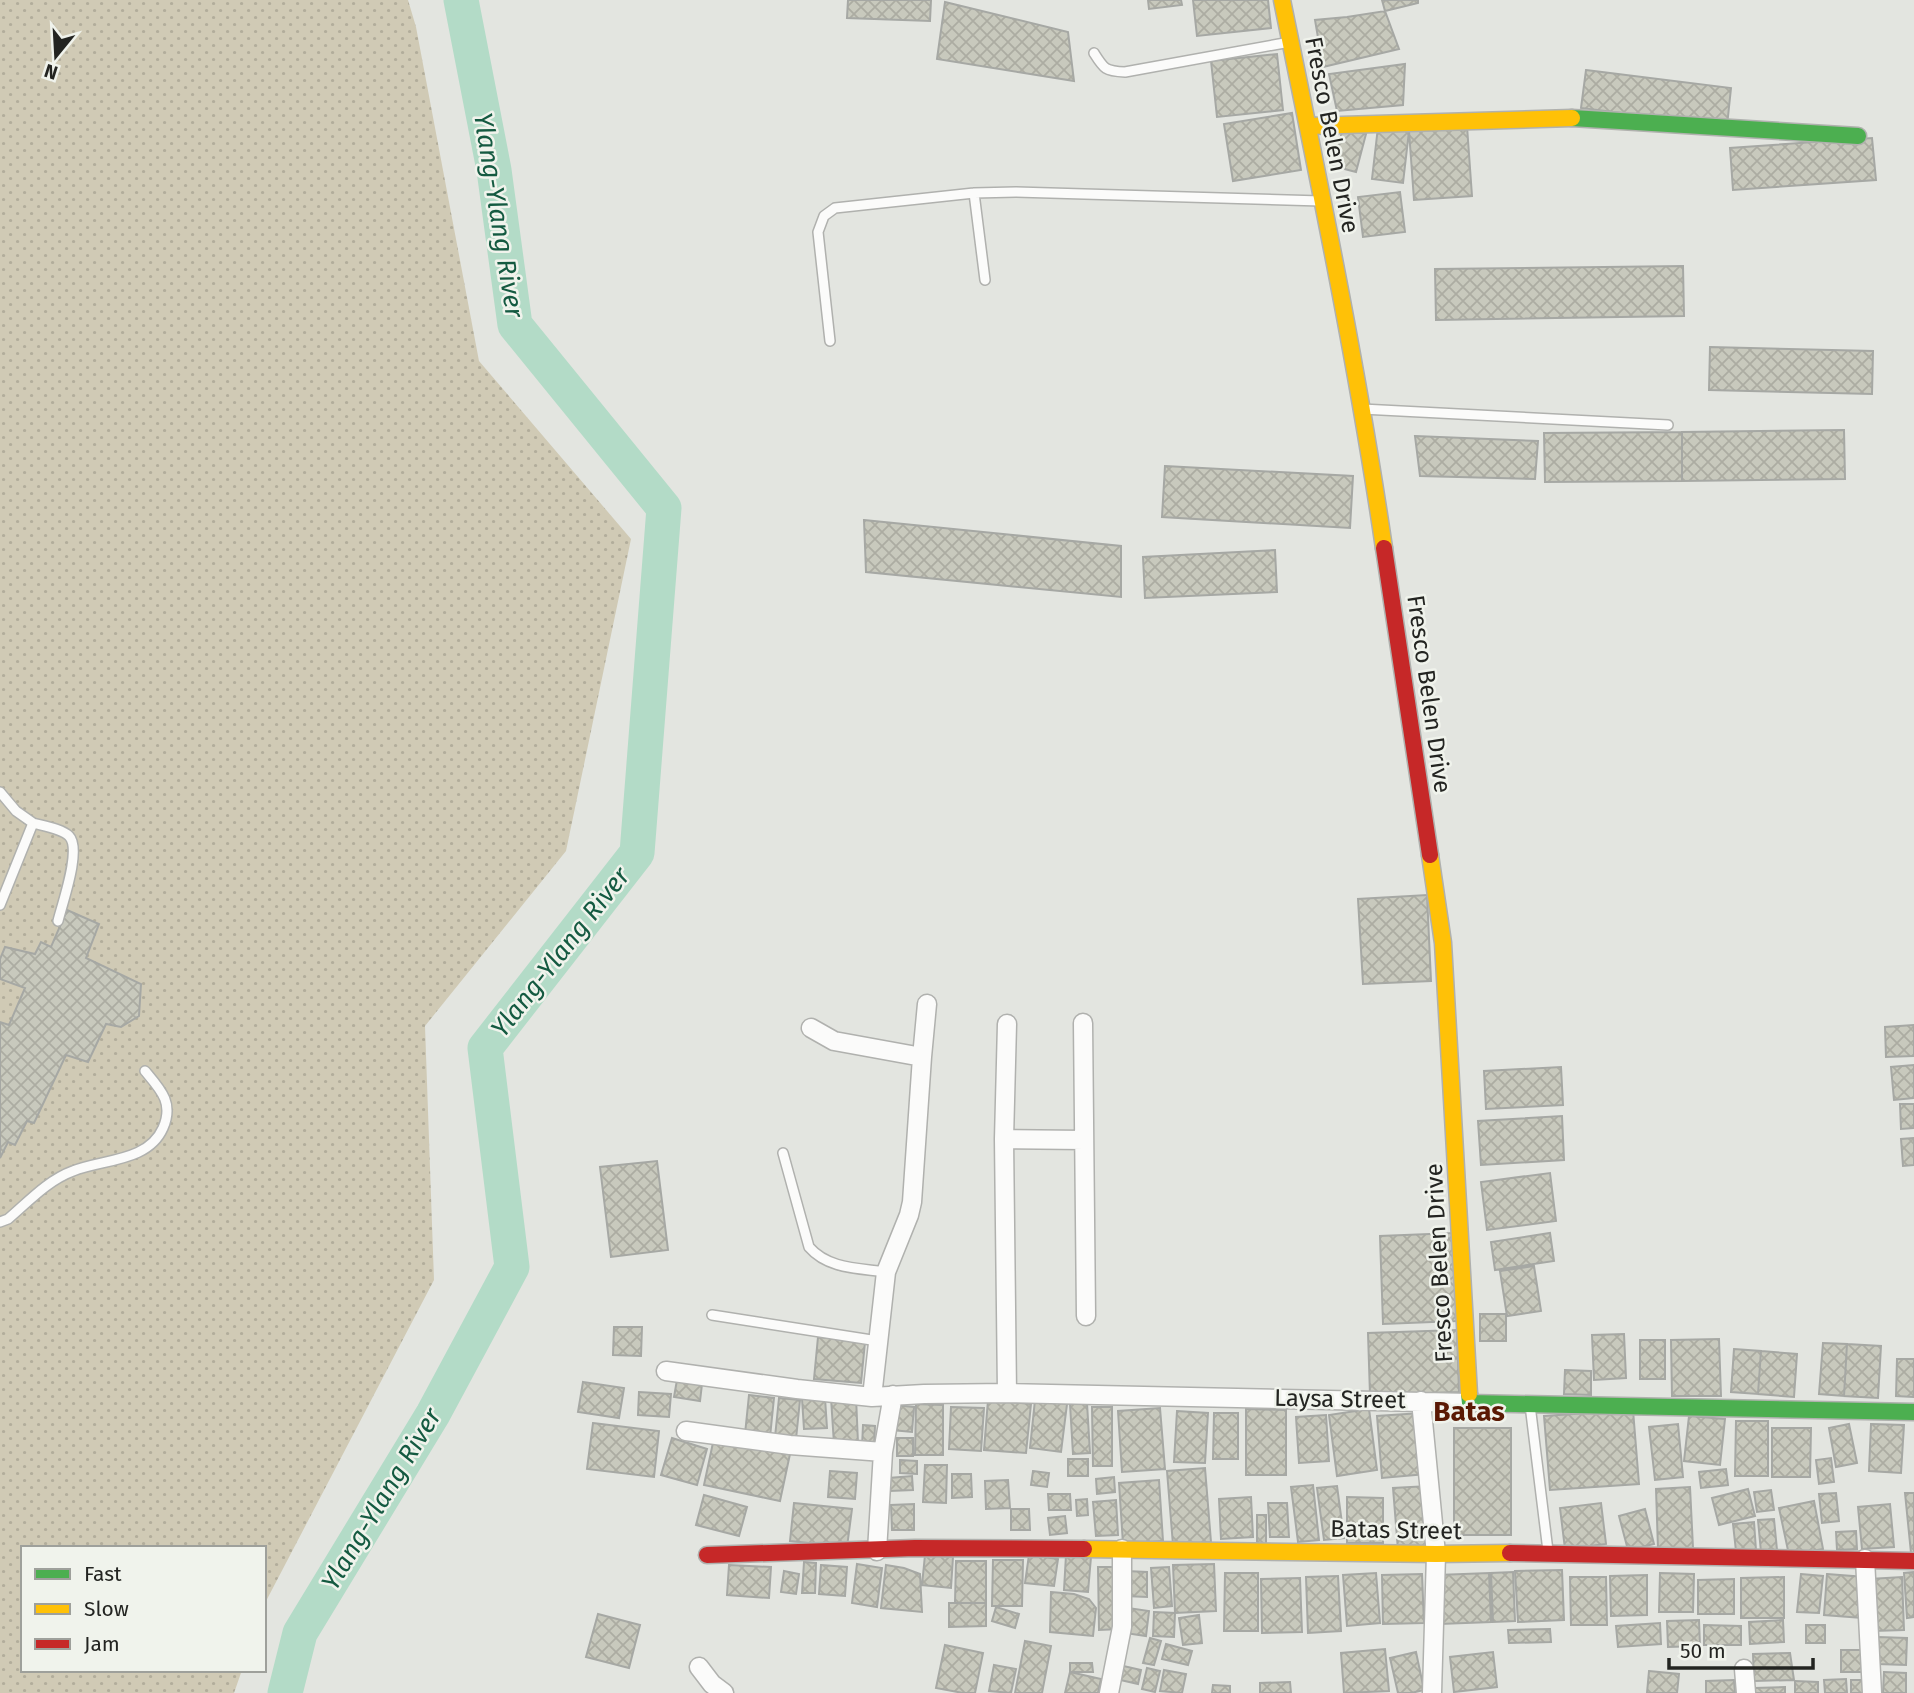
<svg xmlns="http://www.w3.org/2000/svg" width="1914" height="1693" font-family="'Fira Sans',sans-serif">
	<style>
		.grass { fill: url(#grass-dots) }
		.lines { fill: none; stroke-linecap: round; stroke-linejoin: round }
		.river { stroke: #b3dbc7; stroke-width: 35 }
		.building { fill: url(#building-cross-hatch); stroke: #a6a8a4; stroke-width: 2 }
		.lane-casing { stroke: #b0b1ae; stroke-width: 12 }
		.street-casing { stroke: #b0b1ae; stroke-width: 21 }
		.fast-casing { stroke: #b0b1ae; stroke-width: 19 }
		.slow-casing { stroke: #b0b1ae; stroke-width: 19 }
		.jam-casing { stroke: #b0b1ae; stroke-width: 19 }
		.lane { stroke: #fbfbfa; stroke-width: 9 }
		.street { stroke: #fbfbfa; stroke-width: 18 }
		.fast { stroke: #4caf50; stroke-width: 16 }
		.slow { stroke: #ffc107; stroke-width: 16 }
		.jam { stroke: #c62828; stroke-width: 16 }
		.labels { text-anchor: middle; stroke-width: 5; stroke-linejoin: round; paint-order: stroke }
		.street-label { font-size: 24px; fill: #232421; stroke: #f0f3ec }
		.water-label { font-size: 26px; font-style: italic; fill: #145a41; stroke: #f0f3ec }
		.quarter-label { font-size: 28px; font-weight: bold; fill: #5a1904; stroke: #f0f3ec }
	</style>
	<defs>
		<pattern id="grass-dots" width="8" height="8" patternUnits="userSpaceOnUse" patternTransform="scale(1.75)"><rect width="8" height="8" fill="#d0cab5"/><path d="M2 2h.1M6 6h.1" fill="none" stroke="#b2ad9b" stroke-width="1.8" stroke-linecap="round"/></pattern>
		<pattern id="building-cross-hatch" width="8" height="8" patternUnits="userSpaceOnUse" patternTransform="scale(1.75)"><rect width="8" height="8" fill="#c8c9bd"/><path d="M0 0l8 8M0 8l8-8" fill="none" stroke="#acaca2"/></pattern>
	</defs>
	<rect width="100%" height="100%" fill="#e3e5e0"/>
	<path class="grass" d="M0 0H408L416 27 479 361 631 539 566 851 425 1026 434 1280 264 1605V1548H23V1670H242L234 1693H0Z"/>
	<g class="lines">
		<path class="river" d="M285 1693 300 1633 433 1414 512 1267 485 1048 637 853 664 508 515 325 494 170 461 0"/>
	</g>
	<path class="building" d="M848 0H931L930 21 847 18Z
		M1148 0H1181L1182 5 1149 9Z
		M1193 0H1268L1271 28 1197 36Z
		M1382 0H1418V3L1385 11Z
		M945 2 1068 32 1074 81 937 59Z
		M1385 11 1399 49 1323 67 1315 20 1347 17Z
		M1277 54 1283 110 1217 117 1211 61Z
		M1405 64 1403 105 1337 111 1329 74Z
		M1586 70 1731 88 1727 126 1581 108Z
		M1292 113 1301 170 1233 181 1224 124Z
		M1467 126 1472 196 1414 200 1409 131Z
		M1378 127 1409 131 1403 183 1372 179Z
		M1343 128 1366 134 1356 172 1333 166Z
		M1872 138 1876 180 1733 190 1730 148Z
		M1400 192 1405 232 1363 237 1358 197Z
		M1683 266 1684 316 1436 320 1435 269Z
		M1710 347 1873 351 1872 394 1709 390Z
		M1844 430 1845 479 1682 481V432Z
		M1682 432V481L1545 482 1544 433Z
		M1415 436 1538 441 1535 479 1420 476Z
		M1165 466 1353 476 1350 528 1162 517Z
		M864 520 1121 546V597L866 572Z
		M1275 550 1277 592 1145 598 1143 557Z
		M1427 895 1431 981 1363 984 1358 899Z
		M67 910 99 924 86 958 141 984 139 1016 121 1027 106 1024 88 1062 66 1055 34 1123 27 1121 15 1145 8 1142 0 1158V1022L9 1025 25 988 0 979V959L5 947 35 954 41 942 51 947Z
		M1914 1025V1056L1886 1057 1885 1027Z
		M1914 1065V1098L1894 1100 1891 1067Z
		M1561 1067 1563 1105 1486 1109 1484 1071Z
		M1900 1104H1914V1128L1901 1129Z
		M1562 1116 1564 1160 1481 1165 1478 1121Z
		M1914 1138V1165L1903 1166 1901 1139Z
		M657 1161 668 1250 611 1257 600 1167Z
		M1550 1173 1556 1221 1487 1230 1481 1182Z
		M1454 1233 1457 1321 1383 1324 1380 1236Z
		M1550 1233 1554 1261 1495 1270 1491 1242Z
		M1534 1266 1541 1311 1507 1316 1500 1271Z
		M1480 1314H1506V1341H1480Z
		M614 1327H642L641 1356 613 1355Z
		M1457 1330 1459 1392 1370 1395 1368 1333Z
		M1624 1334 1626 1378 1594 1380 1592 1335Z
		M818 1337 865 1342 861 1383 814 1379Z
		M1719 1339 1721 1396H1672L1671 1340Z
		M1640 1340H1665V1379H1640Z
		M1823 1343 1847 1344 1844 1396 1819 1394Z
		M1847 1344 1881 1346 1878 1398 1844 1396Z
		M1734 1349 1761 1351 1758 1394 1731 1392Z
		M1761 1351 1797 1354 1794 1397 1758 1394Z
		M1897 1359H1914V1397L1896 1396Z
		M1565 1370 1591 1371V1395L1564 1394Z
		M677 1380 702 1384 700 1401 674 1397Z
		M583 1382 624 1388 619 1418 578 1412Z
		M639 1392 671 1394 669 1417 638 1415Z
		M749 1395 774 1398 770 1437 745 1434Z
		M856 1397 858 1443 834 1444 831 1398Z
		M779 1398 800 1400 796 1439 775 1437Z
		M825 1398 827 1428 804 1429 802 1399Z
		M988 1400 1031 1404 1026 1453 984 1450Z
		M1035 1400 1067 1404 1061 1452 1030 1448Z
		M1087 1403 1090 1453 1073 1454 1070 1404Z
		M916 1404 943 1405V1455H915Z
		M894 1405 914 1407 912 1432 892 1430Z
		M951 1407 984 1408 981 1451 949 1449Z
		M1092 1407H1112V1466H1093Z
		M1160 1408 1165 1469 1122 1472 1118 1411Z
		M1246 1409 1286 1410V1475H1246Z
		M1369 1409 1377 1470 1337 1476 1329 1415Z
		M1633 1410 1639 1484 1550 1490 1544 1416Z
		M1177 1411 1208 1413 1205 1463 1174 1462Z
		M1214 1413H1238V1459H1213Z
		M1421 1413 1426 1474 1382 1478 1377 1416Z
		M1326 1415 1329 1461 1299 1463 1296 1417Z
		M1689 1416 1725 1419 1720 1465 1684 1461Z
		M1736 1421H1768V1476H1735Z
		M593 1423 659 1431 654 1477 587 1469Z
		M1678 1424 1683 1477 1655 1480 1649 1427Z
		M1849 1424 1857 1463 1836 1467 1829 1428Z
		M1871 1424 1904 1425 1901 1473 1869 1471Z
		M863 1425 875 1426 874 1448 862 1447Z
		M1454 1428H1511V1535H1454Z
		M1772 1428H1811L1810 1477H1772Z
		M672 1438 707 1449 697 1485 661 1475Z
		M714 1438 790 1454 780 1501 704 1485Z
		M897 1438H913V1456H897Z
		M1831 1458 1834 1482 1819 1484 1816 1460Z
		M1068 1459H1088V1476H1068Z
		M900 1460 917 1461V1474L900 1473Z
		M925 1465H947L946 1503 923 1502Z
		M1205 1468 1211 1542 1173 1545 1167 1471Z
		M1726 1469 1728 1485 1701 1488 1699 1472Z
		M830 1471 857 1473 855 1499 828 1497Z
		M1033 1471 1049 1473 1047 1487 1031 1485Z
		M952 1474H971L972 1497 952 1498Z
		M912 1476 913 1490 890 1491 889 1478Z
		M1114 1477 1115 1492 1097 1494 1096 1479Z
		M1008 1480 1010 1508 986 1509 985 1481Z
		M1159 1480 1163 1541 1123 1544 1119 1483Z
		M1313 1485 1319 1540 1298 1542 1291 1487Z
		M1337 1486 1344 1538 1324 1540 1317 1488Z
		M1429 1486 1433 1547 1398 1550 1393 1488Z
		M1690 1487 1693 1548 1658 1549 1656 1489Z
		M1748 1489 1755 1516 1719 1525 1712 1498Z
		M1771 1490 1774 1510 1757 1512 1754 1492Z
		M1836 1493 1839 1521 1822 1523 1819 1494Z
		M1905 1493H1914V1553H1911Z
		M1048 1494H1070L1071 1510H1049Z
		M704 1495 747 1507 739 1536 696 1525Z
		M1251 1497 1253 1537 1221 1539 1219 1499Z
		M1347 1497 1383 1498V1543H1347Z
		M1087 1499 1088 1515 1077 1516 1076 1500Z
		M1116 1500 1118 1535 1096 1536 1093 1502Z
		M1814 1501 1823 1549 1789 1555 1779 1508Z
		M794 1503 852 1509 847 1547 790 1541Z
		M1268 1503H1287L1289 1537H1270Z
		M1601 1503 1606 1544 1565 1549 1560 1508Z
		M914 1504V1530H892L891 1505Z
		M1890 1504 1894 1547 1862 1549 1858 1507Z
		M1011 1509H1029L1030 1530H1011Z
		M1645 1509 1654 1544 1628 1550 1619 1516Z
		M1257 1515H1266V1545H1257Z
		M1065 1516 1067 1533 1050 1535 1048 1518Z
		M1774 1519 1777 1550 1761 1552 1758 1520Z
		M1754 1522 1756 1550 1736 1551 1733 1524Z
		M1856 1531 1857 1549 1837 1550 1836 1532Z
		M925 1555 953 1557 951 1588 922 1585Z
		M1029 1555 1058 1559 1054 1586 1025 1583Z
		M1066 1555 1091 1557 1088 1592 1064 1590Z
		M993 1560H1023L1022 1606H992Z
		M956 1561H986V1603H955Z
		M804 1562 816 1563 815 1593H802Z
		M857 1564 882 1568 877 1607 852 1603Z
		M1214 1564 1216 1611 1175 1613 1173 1565Z
		M729 1565 771 1567 769 1598 727 1595Z
		M821 1565 847 1567 845 1596 819 1594Z
		M886 1565 904 1568 920 1574 922 1612 881 1608Z
		M1098 1567H1119L1120 1629 1099 1630Z
		M1169 1567 1172 1606 1154 1608 1151 1568Z
		M1562 1570 1564 1620 1518 1622 1515 1571Z
		M784 1571 799 1574 796 1594 781 1592Z
		M1126 1571 1147 1572V1597L1125 1596Z
		M1513 1572 1515 1621 1493 1622 1491 1573Z
		M1914 1572V1617L1907 1618 1904 1573Z
		M1225 1573H1258V1631H1224Z
		M1376 1573 1380 1623 1347 1626 1343 1575Z
		M1489 1573 1491 1622 1440 1624 1438 1575Z
		M1660 1573 1694 1574 1693 1612H1659Z
		M1422 1574 1424 1623 1383 1624 1382 1575Z
		M1801 1574 1823 1576 1819 1613 1797 1612Z
		M1827 1574 1865 1577 1862 1618 1824 1615Z
		M1647 1575V1615L1611 1616 1610 1576Z
		M1338 1576 1341 1631 1308 1633 1306 1577Z
		M1570 1577H1606L1607 1625H1571Z
		M1784 1577V1618H1741V1578Z
		M1902 1577 1904 1630 1873 1631 1870 1579Z
		M1300 1578 1302 1632 1262 1633 1261 1579Z
		M1734 1579V1614H1698V1580Z
		M1051 1592 1074 1594 1089 1599 1096 1608 1093 1636 1050 1632Z
		M949 1603H986V1626L949 1627Z
		M996 1607 1019 1614 1015 1628 992 1621Z
		M1128 1608 1149 1611 1146 1636 1125 1633Z
		M1154 1612 1175 1613 1174 1637 1153 1636Z
		M598 1614 640 1625 629 1668 586 1657Z
		M1199 1615 1202 1643 1183 1645 1179 1618Z
		M1699 1620 1700 1646 1668 1647 1667 1621Z
		M1783 1620 1784 1642 1750 1644 1749 1622Z
		M1660 1623 1661 1644 1618 1647 1616 1626Z
		M1704 1625 1741 1626V1645H1704Z
		M1806 1625H1825V1643H1806Z
		M1550 1629 1551 1642 1509 1643 1508 1630Z
		M1878 1637 1907 1638 1906 1665 1878 1664Z
		M1150 1638 1161 1641 1154 1665 1143 1663Z
		M1025 1641 1051 1646 1042 1693H1015Z
		M1166 1644 1192 1651 1188 1665 1162 1659Z
		M945 1645 983 1653 975 1693H963L936 1688Z
		M1385 1649 1389 1691 1344 1693 1341 1653Z
		M1841 1650H1864V1672H1841Z
		M1416 1652 1424 1690 1411 1693H1398L1390 1658Z
		M1493 1652 1497 1687 1454 1692 1450 1657Z
		M1790 1653 1794 1680 1754 1681 1753 1654Z
		M1070 1663H1092L1093 1672H1070Z
		M994 1665 1016 1669 1011 1693 989 1691Z
		M1119 1665 1141 1670 1138 1684 1116 1679Z
		M1147 1668 1160 1671 1155 1692 1142 1689Z
		M1164 1670 1186 1674 1182 1693 1160 1691Z
		M1649 1671 1679 1674 1677 1693H1647Z
		M1070 1672 1101 1679 1098 1693H1065Z
		M1884 1672 1906 1673V1693H1883Z
		M1846 1679 1847 1693H1825L1824 1680Z
		M1734 1680 1735 1693H1706V1681Z
		M1851 1680H1867V1693H1851Z
		M1795 1681 1818 1682V1693H1795Z
		M1290 1682 1291 1693H1260V1683Z
		M1213 1685 1230 1686V1693H1212Z
		M1785 1687V1693H1755V1688Z"/>
	<g class="lines">
		<defs>
			<path id="lane" d="M1094 53C1104 69 1105 71 1125 72L1290 42
				M974 193 985 280
				M830 341 818 232 824 216 835 208 974 193 1016 192 1321 201
				M1362 409 1668 425
				M0 792 16 811 33 823 0 905
				M33 823C44 826 62 829 69 836 82 849 62 904 58 921
				M783 1153 809 1247C828 1269 858 1268 886 1272
				M0 1222 8 1219C28 1202 48 1180 73 1171 103 1159 148 1162 163 1128 174 1103 161 1090 145 1071
				M712 1315 878 1341
				M1530 1405 1548 1551"/>
			<path id="street" d="M1083 1023 1086 1316
				M811 1028 834 1041 922 1057
				M1004 1139 1084 1140
				M666 1371 797 1389 872 1397 924 1394 1007 1393 1470 1403
				M1007 1393 1004 1139 1007 1024
				M872 1397 886 1272 909 1215 912 1202 922 1057 927 1004
				M1421 1401 1436 1554 1432 1693
				M686 1431 790 1445 883 1452
				M877 1551 883 1452 893 1395
				M1865 1559 1872 1693
				M699 1667 712 1684 724 1693
				M1744 1669 1746 1693
				M1109 1693 1122 1627V1549"/>
			<path id="fast" d="M1572 118 1858 136
				M1469 1394 1470 1403 1914 1412"/>
			<path id="slow" d="M1282 0C1319 182 1357 364 1384 548
				M1308 126 1572 118
				M1430 855 1443 943 1469 1394
				M1084 1549 1436 1554 1510 1553"/>
			<path id="jam" d="M1384 548 1430 855
				M1510 1553 1914 1561
				M707 1555 915 1548 1084 1549"/>
		</defs>
		<use href="#lane" class="lane-casing"/>
		<use href="#street" class="street-casing"/>
		<use href="#fast" class="fast-casing"/>
		<use href="#slow" class="slow-casing"/>
		<use href="#jam" class="jam-casing"/>
		<use href="#lane" class="lane"/>
		<use href="#street" class="street"/>
		<use href="#fast" class="fast"/>
		<use href="#slow" class="slow"/>
		<use href="#jam" class="jam"/>
	</g>
	<g class="labels">
		<g class="street-label">
			<text transform="translate(1332 135) rotate(79)" y="8">Fresco Belen Drive</text>
			<text transform="translate(1429 694) rotate(82)" y="8">Fresco Belen Drive</text>
			<text transform="translate(1439 1263) rotate(-93)" y="8">Fresco Belen Drive</text>
			<text transform="translate(1340 1399) rotate(1)" y="8">Laysa Street</text>
			<text transform="translate(1396 1530) rotate(1)" y="8">Batas Street</text>
		</g>
		<g class="water-label">
			<text transform="translate(499 215) rotate(81)" y="9">Ylang-Ylang River</text>
			<text transform="translate(560 952) rotate(-52)" y="9">Ylang-Ylang River</text>
			<text transform="translate(381 1499) rotate(-59)" y="9">Ylang-Ylang River</text>
		</g>
		<g class="quarter-label">
			<text x="1469" y="1421">Batas</text>
		</g>
	</g>
	<rect x="21" y="1546" width="245" height="126" fill="#f0f3ec" stroke="#9ea09b" stroke-width="2"/>
	<rect x="35" y="1569" width="35" height="10" fill="#4caf50" stroke="#9ea09b" stroke-width="2"/>
	<text x="84" y="1581" font-size="21" fill="#232421">Fast</text>
	<rect x="35" y="1604" width="35" height="10" fill="#ffc107" stroke="#9ea09b" stroke-width="2"/>
	<text x="84" y="1616" font-size="21" fill="#232421">Slow</text>
	<rect x="35" y="1639" width="35" height="10" fill="#c62828" stroke="#9ea09b" stroke-width="2"/>
	<text x="84" y="1651" font-size="21" fill="#232421">Jam</text>
	<g transform="translate(56 56) rotate(198)" stroke="#f0f3ec" stroke-width="5" paint-order="stroke">
	<path d="M0-5L12 26L0 18L-12 26Z" fill="#232421"/>
	<text y="-10" font-size="19" font-weight="bold" text-anchor="middle" fill="#232421">N</text>
	</g>
	<path d="M1669 1658v10h144v-10" fill="none" stroke="#232421" stroke-width="3.5"/>
	<text x="1680" y="1658" font-size="21" fill="#232421" stroke="#f0f3ec" stroke-width="5" paint-order="stroke">50 m</text>
</svg>
